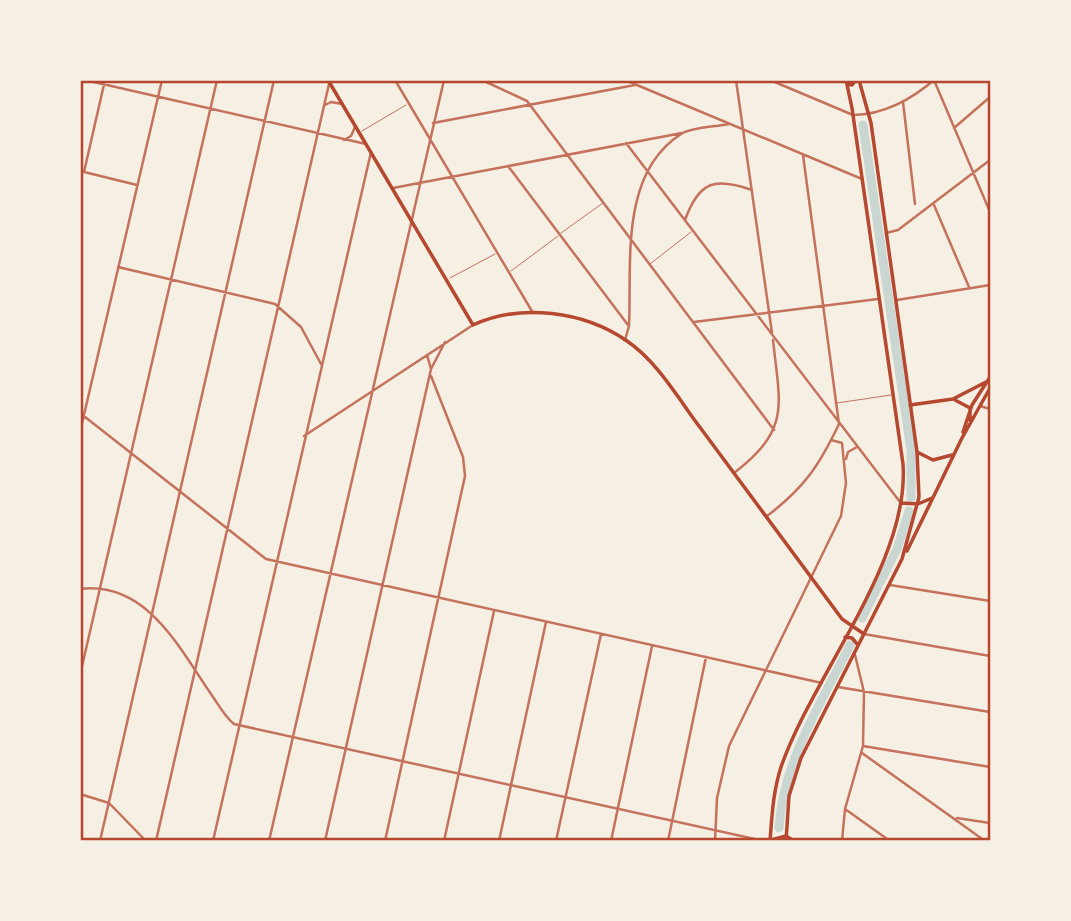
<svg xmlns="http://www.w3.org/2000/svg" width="1071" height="921" font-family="Arial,sans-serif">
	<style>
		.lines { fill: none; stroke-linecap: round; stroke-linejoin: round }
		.river { stroke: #c9d6d2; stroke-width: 9 }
		.service { stroke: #c5725c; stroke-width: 1 }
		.minor { stroke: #c5725c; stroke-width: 2.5 }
		.tertiary { stroke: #c5725c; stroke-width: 2.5 }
		.secondary { stroke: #b5482f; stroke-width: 3.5 }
		.primary { stroke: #b5482f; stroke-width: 3.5 }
		.neatline { fill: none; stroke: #b5482f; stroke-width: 2.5 }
	</style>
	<rect width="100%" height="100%" fill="#f6efe4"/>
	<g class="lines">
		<path class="river" d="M863 125 911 450V498
			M862 618 897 549 909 511
			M779 828C783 761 821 704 850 645"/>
		<path class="service" d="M362 131 406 105
			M561 233 603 203
			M650 264 691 232
			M511 271 558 236
			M450 278 495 254
			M837 403 891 395"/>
		<path class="minor" d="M85 80 366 144
			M395 80 533 313
			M482 80 527 101 774 430
			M625 80 862 179
			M736 80 772 333
			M770 80 853 115
			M934 80 990 212
			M903 102 915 204
			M325 105 331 102 342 104
			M433 123 635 85
			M954 128 990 97
			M344 140 351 136 355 127
			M626 143 900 502
			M803 155 839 424
			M508 166 628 325
			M80 171 137 185
			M84 172 105 80
			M393 188 682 133
			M934 205 969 287
			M685 220C699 181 715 177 752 190
			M886 233 898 230 990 160
			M118 267 275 304 301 327 321 364
			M897 300 990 285
			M694 322 878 299
			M625 340 629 326C632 263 619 174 681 134 692 127 715 127 729 124
			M427 355 431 369
			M980 406 990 409
			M80 413 266 559 822 683
			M80 432 162 80
			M304 436 473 325
			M846 459 848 452 857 447
			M734 473C791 429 780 406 773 340
			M767 516C804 488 819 466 839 424
			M890 585 990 601
			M80 675 217 80
			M838 687 990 712
			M863 746 990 767
			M862 753 985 841
			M80 794 109 803 146 841
			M845 809 890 841
			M957 818 990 823
			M100 841 274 80
			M156 841 329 84
			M213 841 371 152
			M269 841 444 80
			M325 841 431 369 445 342
			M385 841 465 476 463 457 431 376
			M444 841 494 611
			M499 841 546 622
			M556 841 601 634
			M611 841 652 646
			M668 841 706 657
			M715 841 717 798 729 746 841 516 846 483 842 443 831 440
			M842 841 845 809 863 746 864 692 855 655"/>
		<path class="tertiary" d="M853 115C883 115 912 99 934 80
			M80 589C147 581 179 648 211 694 218 704 225 717 234 724L764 841
			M864 634 990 656"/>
		<path class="secondary" d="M328 80 473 325C521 303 584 311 627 341 658 362 679 400 702 430 749 493 796 556 842 619L864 634
			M771 840 786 836 794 841"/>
		<path class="primary" d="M847 84 852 85 856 80
			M955 400 970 408V420
			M910 405 953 399 986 382
			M963 432 972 405 990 377
			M917 452 933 460 952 455
			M902 503 918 504 932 498
			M907 551 962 438 990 388
			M845 637 852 638 858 645
			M770 841C772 815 773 792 781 767 813 675 910 562 903 464L852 108 846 80
			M786 841 789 796 801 758 902 559 919 497 917 452 871 123 859 80"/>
	</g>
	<rect width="1071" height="921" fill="none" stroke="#f6efe4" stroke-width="164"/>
	<rect x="82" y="82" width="907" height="757" class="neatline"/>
</svg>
